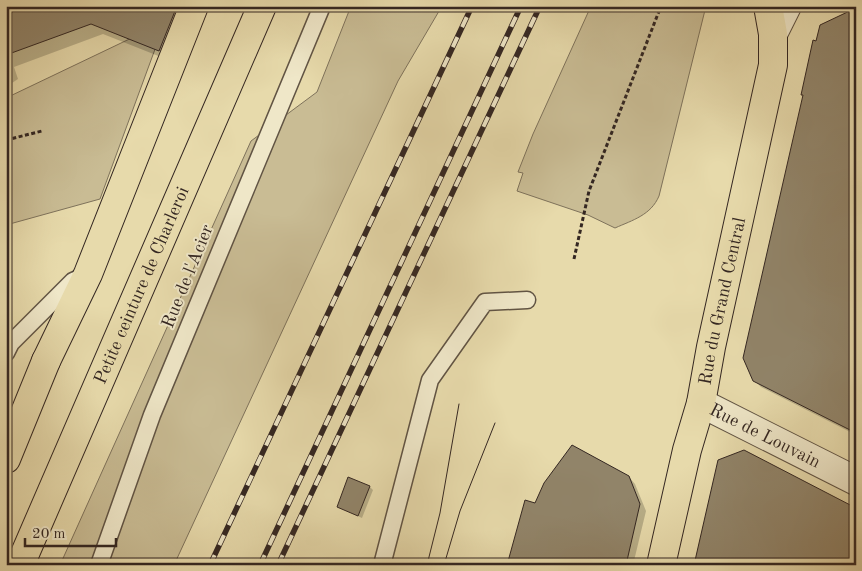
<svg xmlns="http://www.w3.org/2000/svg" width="862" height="571" font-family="'Old Standard TT',serif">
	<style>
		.green { fill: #c9bc94; stroke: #7e725b }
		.shadow { fill: #0003 }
		.building { fill: #918469; stroke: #342722 }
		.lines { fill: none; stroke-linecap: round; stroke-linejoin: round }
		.service-casing { stroke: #615444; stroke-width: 19 }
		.minor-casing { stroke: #615444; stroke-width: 30 }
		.tertiary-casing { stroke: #615444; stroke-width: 30 }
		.primary-casing { stroke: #342722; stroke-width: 30 }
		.motorway-casing { stroke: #342722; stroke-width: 30 }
		.path { stroke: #342722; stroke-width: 3; stroke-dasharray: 4 2.5; stroke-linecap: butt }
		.service { stroke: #efe7c8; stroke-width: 16 }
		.minor { stroke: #efe7c8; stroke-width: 28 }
		.tertiary { stroke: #efe7c8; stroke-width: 28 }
		.primary { stroke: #e7daab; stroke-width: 28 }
		.motorway { stroke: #e7daab; stroke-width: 28 }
		.tram { stroke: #342722; stroke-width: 1 }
		.rail-casing { stroke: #342722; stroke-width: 5.5 }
		.rail { stroke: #efe7c8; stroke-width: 4; stroke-dasharray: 11; stroke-linecap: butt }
		.labels { text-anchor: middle; stroke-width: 4; stroke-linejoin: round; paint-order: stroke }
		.street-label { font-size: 18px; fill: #342722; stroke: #efe7c8 }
	</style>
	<rect width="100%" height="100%" fill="#e7daab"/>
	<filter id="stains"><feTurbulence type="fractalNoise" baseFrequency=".004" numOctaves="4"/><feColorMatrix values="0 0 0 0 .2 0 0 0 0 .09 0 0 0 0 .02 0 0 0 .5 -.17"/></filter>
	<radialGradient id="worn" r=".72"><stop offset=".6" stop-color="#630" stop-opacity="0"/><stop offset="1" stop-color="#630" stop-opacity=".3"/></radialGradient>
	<path class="green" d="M351 6H442L398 81 174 565H60L251 141 317 92Z
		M591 6H706L659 196C651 215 633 220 615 228L588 215 517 191 523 173 518 172 533 134Z
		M165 22 100 199 6 225V98Z"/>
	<path class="shadow" d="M6 6H194L171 61 103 34 14 67 18 79 6 87Z
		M856 10V435L761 387 754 380 817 43Z
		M629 477 635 484 646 511 633 565H509L536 504Z
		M370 487 373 490 362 518 338 507Z"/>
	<path class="building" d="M6 6H177L159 51 91 24 6 55Z
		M856 8V433L753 381 743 358 803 95H801L813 40 816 41 820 25Z
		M572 445 629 476 640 504 626 565H507L525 500 535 503 544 483Z
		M744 450 856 508V565H694L718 460Z
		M348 477 370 486 358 516 337 507Z"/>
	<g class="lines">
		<defs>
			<path id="service" d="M6 353 11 343 73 281 84 276
				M99 565 152 415 322 6
				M382 565 430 380 485 302 527 300"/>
			<g id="minor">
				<path id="s1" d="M701 403 856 481"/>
			</g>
			<path id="tertiary" d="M773 34 787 6"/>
			<g id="primary">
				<path d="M46 361 88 274 194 6"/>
				<path id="s2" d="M661 565 687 450 701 403 711 347 773 65V34L768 6"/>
			</g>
			<g id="motorway">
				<path d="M6 459 46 361"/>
				<path id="s3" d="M20 565 262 6"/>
			</g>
		</defs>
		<use href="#service" class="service-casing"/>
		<use href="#minor" class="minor-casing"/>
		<use href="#tertiary" class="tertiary-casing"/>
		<use href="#primary" class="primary-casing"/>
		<use href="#motorway" class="motorway-casing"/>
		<path class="path" d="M6 140 42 131
			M574 259 589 191 661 6"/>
		<use href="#service" class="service"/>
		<use href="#minor" class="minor"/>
		<use href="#tertiary" class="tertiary"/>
		<use href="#primary" class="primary"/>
		<use href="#motorway" class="motorway"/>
		<path class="tram" d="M427 565 440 513 459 404
			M444 565 460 511 495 423"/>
		<defs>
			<path id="rail" d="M210 565 472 6
				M260 565 521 6
				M278 565 540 6"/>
		</defs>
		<use href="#rail" class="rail-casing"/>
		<use href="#rail" class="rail"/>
	</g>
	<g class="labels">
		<g class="street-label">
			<text transform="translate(187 276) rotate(-68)" y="6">Rue de l'Acier</text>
			<text dy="6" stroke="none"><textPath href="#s3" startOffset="305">Petite ceinture de Charleroi</textPath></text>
			<text dy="6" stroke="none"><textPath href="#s2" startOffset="271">Rue du Grand Central</textPath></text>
			<text dy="6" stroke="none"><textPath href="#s1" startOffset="72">Rue de Louvain</textPath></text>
		</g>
	</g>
	<rect width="862" height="571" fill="none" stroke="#e7daab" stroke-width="25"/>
	<rect x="8" y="8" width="847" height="556" fill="none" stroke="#342722" stroke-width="2.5"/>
	<rect x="12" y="12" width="837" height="546" fill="none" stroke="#342722"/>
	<path d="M25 538v8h91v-8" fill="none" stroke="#342722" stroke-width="2.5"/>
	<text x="32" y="538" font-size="15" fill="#342722" stroke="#efe7c8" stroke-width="4" paint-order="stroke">20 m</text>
	<rect width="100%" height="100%" filter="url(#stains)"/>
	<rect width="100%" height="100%" fill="url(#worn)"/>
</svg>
